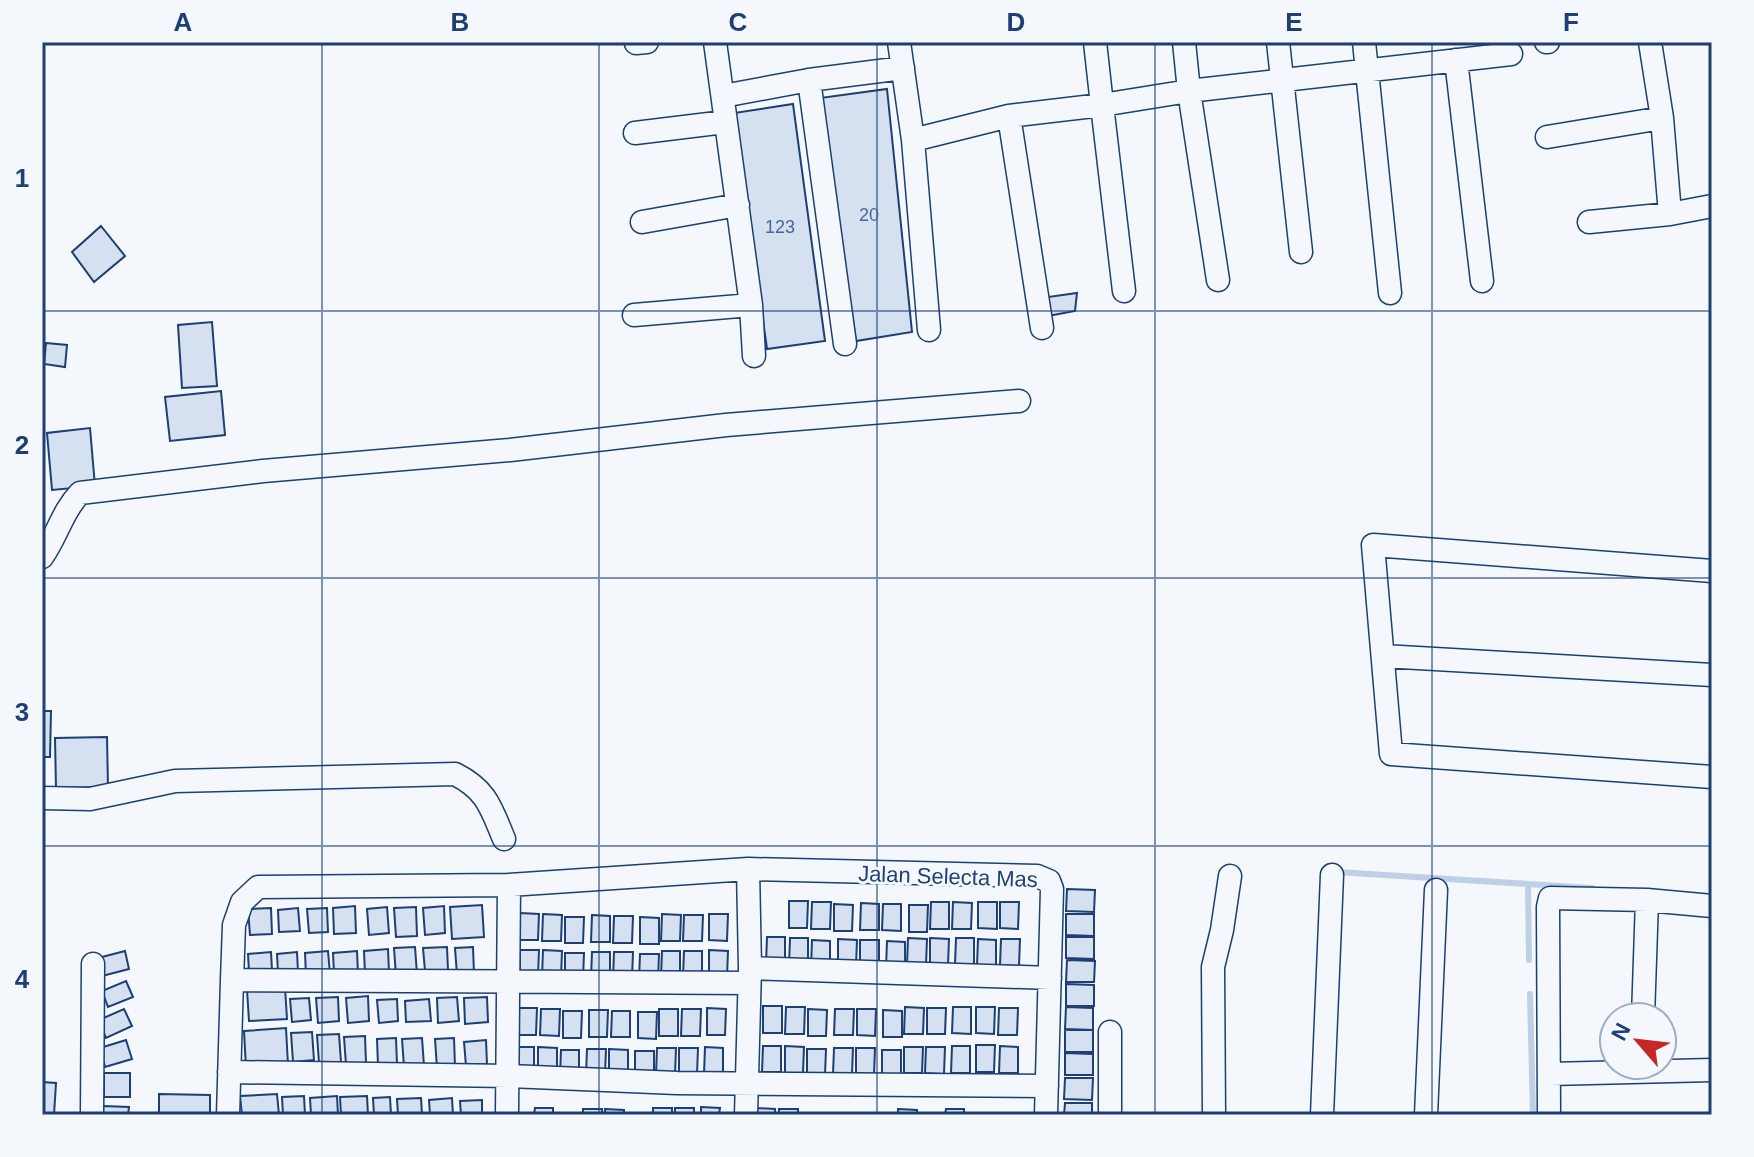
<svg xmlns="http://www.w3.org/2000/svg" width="1754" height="1157" font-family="Helvetica,sans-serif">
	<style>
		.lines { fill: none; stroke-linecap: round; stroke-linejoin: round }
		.stream { stroke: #bed0e5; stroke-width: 6 }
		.building { fill: #d5e0f0; stroke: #1d3f73; stroke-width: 2 }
		.minor-casing { stroke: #1d3f73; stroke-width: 25 }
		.minor { stroke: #f4f7fb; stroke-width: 22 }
		.grid { fill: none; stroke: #1d3f73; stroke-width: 2; stroke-opacity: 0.55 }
		.labels { text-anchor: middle; stroke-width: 6; stroke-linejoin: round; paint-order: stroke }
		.number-label { font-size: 18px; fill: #4b6792 }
		.street-label { font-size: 22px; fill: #1d3f73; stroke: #f4f7fb }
		.neatline { fill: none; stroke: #1d3f73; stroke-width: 3 }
		.grid-label { font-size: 26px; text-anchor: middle; font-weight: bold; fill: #1d3f73 }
	</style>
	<rect width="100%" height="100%" fill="#f4f7fb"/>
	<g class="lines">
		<path class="stream" d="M1337 872 1528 884
			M1529 960 1528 884 1592 888
			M1530 994 1533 1115"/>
	</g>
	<path class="building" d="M887 89 912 332 856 341 820 98Z
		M793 104 825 341 767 349 734 113Z
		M101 226 125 256 94 282 72 252Z
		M1077 293 1075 311 1048 316V297Z
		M212 322 217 386 182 388 178 325Z
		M46 343 67 345 65 367 44 364Z
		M221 391 225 435 170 441 165 397Z
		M90 428 95 486 52 490 47 433Z
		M42 711H51L50 757H42Z
		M107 737 108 787 56 788 55 738Z
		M1067 889 1095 890 1094 912 1066 911Z
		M789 901H808L807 928H789Z
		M812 902H831L830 929H811Z
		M931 902H949V929H930Z
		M953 902 972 903 971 929H952Z
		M978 902H997V929L978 928Z
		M1000 902H1019L1018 929 1000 928Z
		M861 903 879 904V930H860Z
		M834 904 853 905 852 931H834Z
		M883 904H901V931L882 930Z
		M482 905 484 937 452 939 450 907Z
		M909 905H928L927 932H909Z
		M355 906 356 933 334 934 333 908Z
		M444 906 445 933 425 935 423 908Z
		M387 907 389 933 369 935 367 909Z
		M416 907 417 936 396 937 394 908Z
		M271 908 272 934 250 935 248 909Z
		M298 908 300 931 279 932 278 910Z
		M327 908 328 932 309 933 307 909Z
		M520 913 539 914 538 940H520Z
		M543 914 562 915 561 941H542Z
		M662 914 681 915 680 941H661Z
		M709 914H728L727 941 709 940Z
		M1066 914H1094V936L1066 935Z
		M592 915 610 916V942H591Z
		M684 915H703L702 941H683Z
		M614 916H633L632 943H613Z
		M565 917H584L583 943H565Z
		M640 917 659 918V944H640Z
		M767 937H785V964H766Z
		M1066 937H1094V959L1066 958Z
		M790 938H808V965H789Z
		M908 938 927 939 926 965H907Z
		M930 938 949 939 948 965H930Z
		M956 938H974V965L955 964Z
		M838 939 857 940 856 966H838Z
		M978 939 996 940V966H977Z
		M1001 939H1020L1019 966 1000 965Z
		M812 940 830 941V967H811Z
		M860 940H879V967L860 966Z
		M887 941 905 942V968H886Z
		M415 947 417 974 396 976 394 948Z
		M447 947 448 970 425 971 423 948Z
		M473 947 474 974 457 975 455 948Z
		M388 949 389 973 365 975 364 951Z
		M520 950H539L538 977 520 976Z
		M543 950 562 951 561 977H542Z
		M709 950 728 951 727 977H709Z
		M125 951 129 969 102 976 98 958Z
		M328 951 330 974 306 976 305 953Z
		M357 951 358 973 334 974 333 953Z
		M662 951H680V978L661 977Z
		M684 951H702V978L683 977Z
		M271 952 272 970 249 972 248 954Z
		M297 952 298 972 278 973 277 954Z
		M592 952H610V979L591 978Z
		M614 952H633L632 979H613Z
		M565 953H584L583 980 565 979Z
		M640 954H659L658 981 639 980Z
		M1067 960 1095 961 1094 982H1066Z
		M126 981 133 997 108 1007 102 991Z
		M1066 984 1094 985V1006H1066Z
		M285 987 287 1019 249 1021 247 990Z
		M368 996 369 1021 348 1023 346 998Z
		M338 997 339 1021 318 1023 316 998Z
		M457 997 459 1021 438 1023 437 998Z
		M487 997 488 1022 465 1024 464 998Z
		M309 998 311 1020 292 1022 290 999Z
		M397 999 398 1021 379 1023 377 1000Z
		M429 999 431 1021 406 1022 405 1001Z
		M763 1006H782V1033H763Z
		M786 1007H805L804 1034H785Z
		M905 1007 924 1008 923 1034H904Z
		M953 1007H971V1034L952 1033Z
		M976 1007H995L994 1034 976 1033Z
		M1066 1007 1093 1008V1030L1065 1029Z
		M518 1008H537L536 1035H517Z
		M707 1008 726 1009 725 1035H707Z
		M927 1008H946L945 1034H927Z
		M999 1008H1018L1017 1035H998Z
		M124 1009 132 1026 106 1038 99 1020Z
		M541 1009H560L559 1036 540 1035Z
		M659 1009H678V1036H659Z
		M682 1009H701L700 1036H681Z
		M808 1009 827 1010 826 1036H808Z
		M835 1009H854L853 1035H834Z
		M857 1009H876L875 1036 857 1035Z
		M589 1010H608L607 1037H589Z
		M883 1010 902 1011V1037H883Z
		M563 1011H582L581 1038H563Z
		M612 1011H630V1037H611Z
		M638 1012H657L656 1039 638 1038Z
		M286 1028 288 1065 246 1068 244 1031Z
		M1065 1030H1093V1052H1065Z
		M312 1032 314 1060 293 1062 291 1033Z
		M339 1034 341 1062 319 1063 317 1035Z
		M365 1036 366 1063 346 1065 344 1037Z
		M396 1038 397 1064 378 1065 377 1039Z
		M422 1038 424 1066 404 1067 402 1039Z
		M454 1038 455 1067 437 1068 435 1039Z
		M126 1040 132 1059 105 1067 100 1048Z
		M486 1040 487 1064 466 1066 464 1042Z
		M976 1045H995L994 1072H976Z
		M763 1046H781V1072H762Z
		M785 1046 804 1047 803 1073H785Z
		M952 1046H970V1073H951Z
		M1000 1046 1018 1047V1073H999Z
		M516 1047H534V1074L515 1073Z
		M538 1047 557 1048V1074H538Z
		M705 1047 723 1048V1074H704Z
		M904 1047H923L922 1073H904Z
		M926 1047H945L944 1074 925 1073Z
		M657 1048H676L675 1075 656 1074Z
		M679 1048H698L697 1075 679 1074Z
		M834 1048H853L852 1074H833Z
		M856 1048H875L874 1075H856Z
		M587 1049H606L605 1076 586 1075Z
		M609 1049 628 1050V1076H609Z
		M807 1049H826L825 1075H807Z
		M561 1050H579V1077L560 1076Z
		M882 1050H901V1076H882Z
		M635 1051H654V1078L635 1077Z
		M1065 1053 1093 1054V1075H1065Z
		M104 1073H130V1097H104Z
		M1065 1078H1093L1092 1100 1064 1099Z
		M42 1082 56 1083 54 1115H42Z
		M159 1094 210 1095V1115H159Z
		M277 1094 279 1115H242L240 1096Z
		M304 1096 305 1115H283L282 1097Z
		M337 1096 338 1115H311L310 1098Z
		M367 1096 368 1115H341L340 1097Z
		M390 1097 391 1115H374L373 1098Z
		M421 1098 422 1115H398L397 1099Z
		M452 1098 453 1115H430L429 1100Z
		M482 1100V1115H461L460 1101Z
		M1065 1103H1092V1115H1064Z
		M103 1106 129 1107 128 1115H102Z
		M701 1107 720 1108 719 1115H701Z
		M535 1108H553V1115H534Z
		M653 1108H672V1115H653Z
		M675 1108H694V1115H675Z
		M756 1108 775 1109V1115H756Z
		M583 1109H602V1115H583Z
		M605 1109 624 1110V1115H605Z
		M779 1109H798V1115H779Z
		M898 1109 917 1110V1115H898Z
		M946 1109H964V1115H945Z"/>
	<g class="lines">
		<defs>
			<path id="minor" d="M715 42 751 305 754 356
				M899 42 913 140 929 330
				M1095 42 1102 105 1189 91 1184 42
				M1278 42 1301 252
				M1364 42 1390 293
				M1546 42H1548
				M1650 42 1662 118 1670 214
				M636 43 647 42
				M1456 60 1482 281
				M809 80 845 344
				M723 96 809 80 903 68
				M1009 116 1042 328
				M635 133 725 122
				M1547 137 1662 118
				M913 140 1009 116 1102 105 1124 291
				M642 222 738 205
				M1589 222 1670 214 1712 206
				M1218 280 1189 91 1511 54
				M634 315 751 305
				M42 557C57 536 62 512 80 493L263 471 510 450 726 425 1019 401
				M1712 571 1373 545 1391 754 1712 777
				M1383 656 1712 675
				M42 798 90 799 175 781 455 774C487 790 491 808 504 839
				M748 869 1037 876 1049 881 1052 889 1046 1115
				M750 968 1050 978
				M232 980 234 925 242 902 258 887 509 885
				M1643 1017 1647 900
				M1110 1032V1115
				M229 1072 509 1076 677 1083 1047 1086
				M1550 1074 1712 1070
				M92 1115 93 964
				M228 1115 232 980 749 983
				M507 1115 509 885 748 869 750 968 746 1115
				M1214 1115 1213 967 1222 930 1230 876
				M1322 1115 1332 875
				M1426 1115 1436 890
				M1549 1115 1548 907 1550 898 1647 900 1712 906"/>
		</defs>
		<use href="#minor" class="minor-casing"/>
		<use href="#minor" class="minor"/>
	</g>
	<path class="grid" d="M322 42V1115M599 42V1115M877 42V1115M1155 42V1115M1432 42V1115M42 311H1712M42 578H1712M42 846H1712"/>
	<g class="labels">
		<g class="number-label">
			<text x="869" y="221">20</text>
			<text x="780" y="233">123</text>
		</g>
		<g class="street-label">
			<text transform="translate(948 876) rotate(2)" y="8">Jalan Selecta Mas</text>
		</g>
	</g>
	<rect width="1754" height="1157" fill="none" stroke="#f4f7fb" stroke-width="88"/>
	<g transform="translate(1638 1041) rotate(298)"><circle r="38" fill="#f4f7fb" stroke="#9eadc5" stroke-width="2"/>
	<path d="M0-6L14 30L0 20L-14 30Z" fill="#c62828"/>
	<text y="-12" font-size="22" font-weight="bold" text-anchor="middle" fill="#1d3f73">N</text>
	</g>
	<rect x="44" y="44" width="1666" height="1069" class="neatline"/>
	<g class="grid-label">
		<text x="183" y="31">A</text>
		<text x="460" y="31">B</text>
		<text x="738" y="31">C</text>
		<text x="1016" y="31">D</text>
		<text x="1294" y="31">E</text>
		<text x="1571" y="31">F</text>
		<text x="22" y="187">1</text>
		<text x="22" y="454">2</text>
		<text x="22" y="721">3</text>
		<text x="22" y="988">4</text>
	</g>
</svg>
